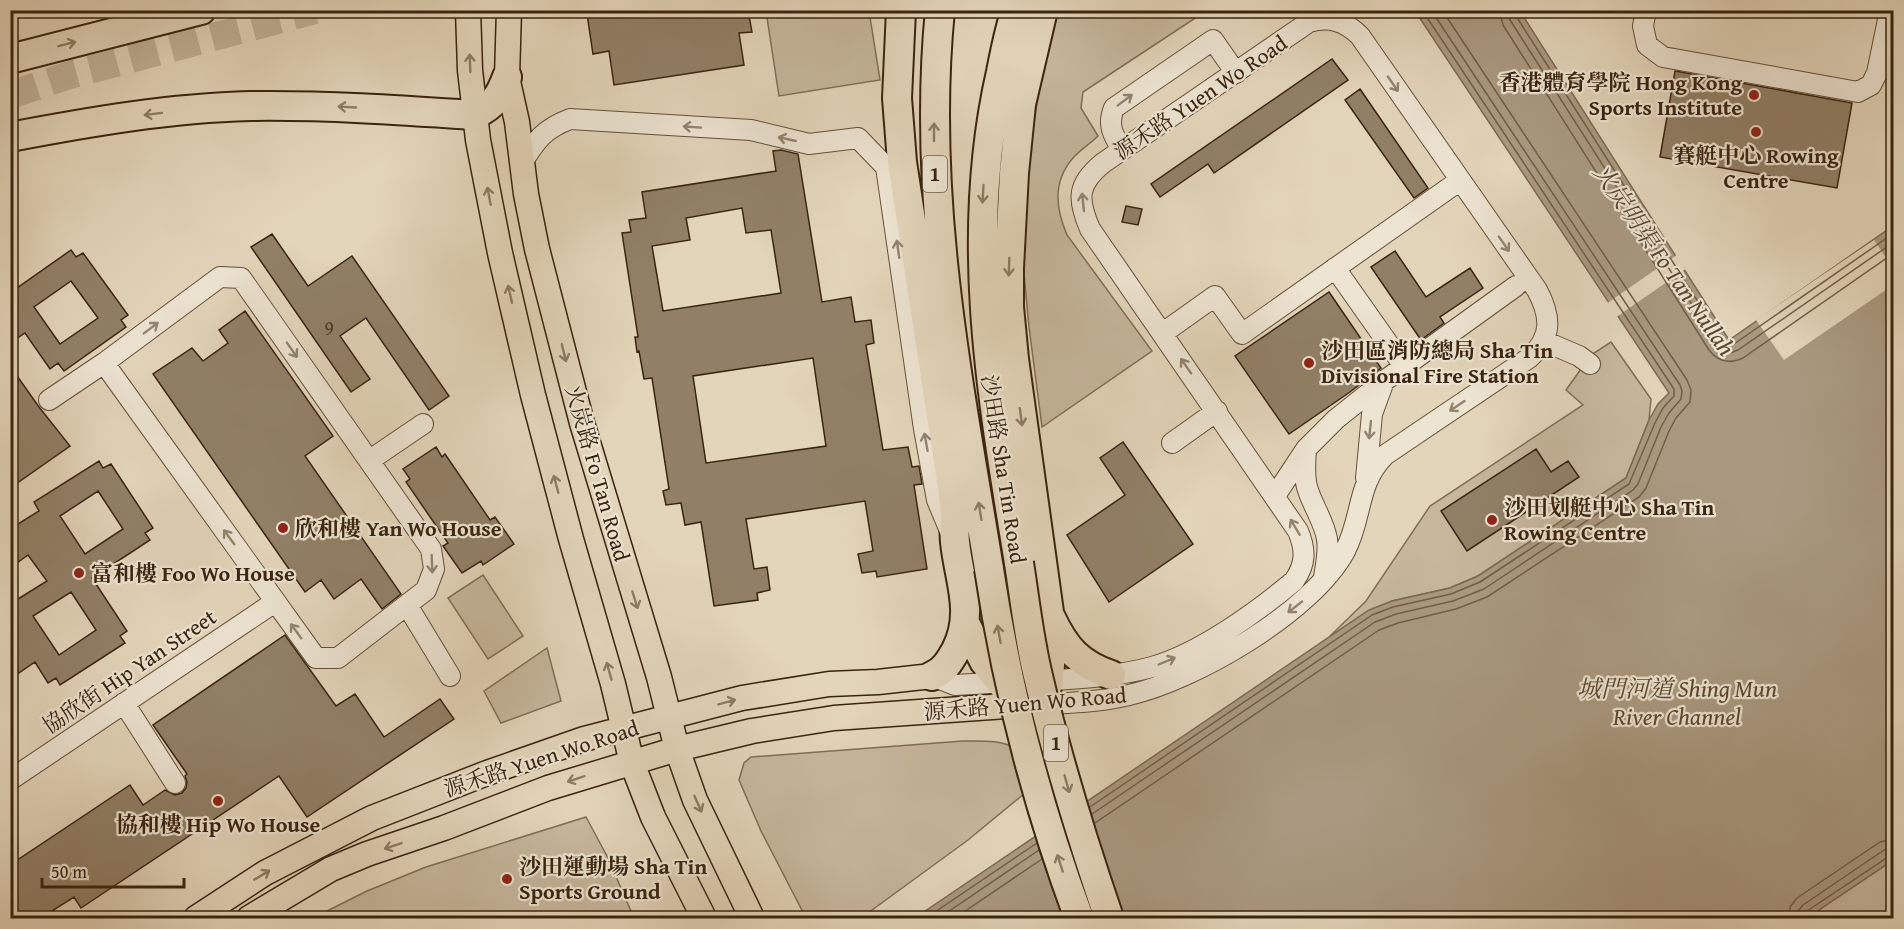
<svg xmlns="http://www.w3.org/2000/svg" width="1904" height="929" font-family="'Gentium Book Plus','Noto Serif TC',serif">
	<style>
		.green { fill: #c6b79d; stroke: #806e56; stroke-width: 1.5 }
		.water { fill: #a99980; stroke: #7c6a52; stroke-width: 1.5 }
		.pier { fill: #e3d5ba }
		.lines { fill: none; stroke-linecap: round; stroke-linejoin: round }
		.shore { stroke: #715e47; stroke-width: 1.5 }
		.building { fill: #918067; stroke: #39240e; stroke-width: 1.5; fill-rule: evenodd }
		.highway-tunnel { stroke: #c1b298; stroke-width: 28; stroke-dasharray: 28 14; stroke-linecap: butt }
		.minor-casing { stroke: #645039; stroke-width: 22 }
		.major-casing { stroke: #39240e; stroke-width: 27 }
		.highway-casing { stroke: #39240e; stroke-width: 32 }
		.minor { stroke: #ede4d2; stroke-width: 20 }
		.major { stroke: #e3d5ba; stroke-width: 24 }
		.highway { stroke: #e3d5ba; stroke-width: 28 }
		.highway-bridge-casing { stroke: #39240e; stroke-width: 32; stroke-linecap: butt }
		.highway-bridge { stroke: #e3d5ba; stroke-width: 28 }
		.oneway { stroke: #8e7c64 }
		.oneway2 { stroke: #938470 }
		.poi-dot { fill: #8f2418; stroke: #ede4d2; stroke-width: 2 }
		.labels { text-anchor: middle; stroke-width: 4.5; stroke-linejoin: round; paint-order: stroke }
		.number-label { font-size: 20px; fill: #4f3b24 }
		.shield { fill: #ede4d2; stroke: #6f5e49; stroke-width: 1.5 }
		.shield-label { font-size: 21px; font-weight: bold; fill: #39240e }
		.poi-label { font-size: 22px; font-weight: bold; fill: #39240e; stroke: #ede4d2; text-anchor: start }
		.street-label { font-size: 22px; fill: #39240e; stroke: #ede4d2 }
		.water-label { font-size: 24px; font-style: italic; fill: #5b4730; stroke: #ede4d2 }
	</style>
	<rect width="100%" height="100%" fill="#e3d5ba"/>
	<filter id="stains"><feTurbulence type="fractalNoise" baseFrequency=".00333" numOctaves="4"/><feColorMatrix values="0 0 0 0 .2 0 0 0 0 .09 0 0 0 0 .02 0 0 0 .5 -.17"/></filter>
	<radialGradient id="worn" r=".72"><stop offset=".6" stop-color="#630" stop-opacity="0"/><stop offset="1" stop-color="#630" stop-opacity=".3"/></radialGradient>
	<path class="green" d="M766 11H869L880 80 779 96Z
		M1057 11H1206L1083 92 1081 108 1098 136C1090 144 1080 150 1073 158 1052 182 1056 209 1067 235L1152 351 1042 427 1029 327 1022 252 1026 173 1039 91Z
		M1611 342 1651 399 1649 420 1626 478 1478 576 1450 588 1392 601 1330 636 1366 601 1430 506 1583 405 1566 390 1591 355Z
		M483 575 523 636 488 659 448 598Z
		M547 648 561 701 501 723 484 691Z
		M963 741C976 741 1007 739 1015 750 1021 758 1023 783 1025 793L968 840 861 918H806L761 831 739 780 744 763 751 757Z
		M586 817 607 856 634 918H313L367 891 426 867Z
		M1893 860V918H1807Z"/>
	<path class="water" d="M1415 11H1520L1729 340 1893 226V860L1807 918H915L1369 610 1392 601 1450 588 1478 576 1626 478 1649 420 1658 404 1669 393Z"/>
	<path class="pier" d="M1874 240 1893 268V285L1784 360 1756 320Z
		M1678 254 1687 268 1615 318 1606 304Z"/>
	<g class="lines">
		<path class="shore" d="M1499 10 1503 25 1709 350C1718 362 1730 364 1743 358L1894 253
			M1508 10 1510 20 1721 350 1730 353 1738 350 1894 242
			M1515 10 1516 16 1725 344H1734L1894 233
			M1090 807 1372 615 1393 607 1451 594 1480 582 1629 484 1655 423 1663 408 1674 396V389L1422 10
			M1092 814 1375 622 1396 614 1453 601 1484 589 1633 490 1638 484 1661 427 1669 413 1681 399 1682 391 1680 385 1431 10
			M1095 823 1379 630 1398 623 1456 609 1487 597 1639 497 1646 488 1669 431 1676 418 1690 402 1691 390 1687 380 1442 10
			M926 918 1037 843
			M939 918 1039 850
			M955 918 1042 859
			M1788 918 1790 907 1797 898 1880 842 1894 839
			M1797 918 1798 911 1803 905 1884 850 1894 848
			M1804 918 1807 911 1888 857 1894 856"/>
	</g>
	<path class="building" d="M607 10H748L752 32 739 33 744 65 614 85 609 51 593 54 587 14Z
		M1332 59 1348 80 1214 173 1208 164 1160 197 1151 184Z
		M1675 71 1852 103 1837 188 1660 157Z
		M1360 89 1428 188 1414 198 1345 100Z
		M781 150 798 154 822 302 851 297 855 322 871 320 874 343 866 345 883 450 908 447 912 467 919 466 922 484 914 485 927 569 877 577 876 571 862 573 858 554 873 551 865 501 746 519 754 569 767 567 770 590 757 593 758 600 714 606 701 522 685 525 681 503 666 505 663 491 669 489 652 378 644 379 639 351 637 352 635 337H638L622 233 631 232 629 220 646 218 642 192 776 171 773 151ZM742 208 746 233 771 230 781 293 663 311 652 246 690 240 686 218ZM813 358 826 446 706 463 693 376Z
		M1126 206 1142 209 1138 225 1122 222Z
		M272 234 308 286 352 256 449 396 429 410 366 318 340 336 370 379 351 392 251 247Z
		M71 250 76 257 83 253 128 315 121 320 126 327 64 371 58 363 50 369 25 333 10 343V293ZM71 281 98 318 60 344 34 307Z
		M1395 251 1426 297 1470 268 1483 288 1440 317 1444 323 1421 340 1371 267Z
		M1329 292 1381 368 1350 392 1289 434 1235 356Z
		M245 311 333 436 305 456 401 594 382 609 361 579 334 599 321 580 305 592 153 374 192 348 203 361 228 343 219 330Z
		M10 366 39 407 70 446 10 488Z
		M1123 442 1193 544 1109 602 1067 535 1125 495 1100 458Z
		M436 447 442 457 445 454 490 520 495 517 514 544 483 565 481 561 462 573 443 546 448 543 406 482 410 479 403 469Z
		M1536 449 1551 472 1568 461 1579 477 1467 551 1441 511Z
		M99 461 103 468 111 464 153 528 145 533 150 540 92 578 127 631 120 636 125 643 60 685 56 678 48 683 35 662 10 679V604L47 581 28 555 10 568V529L39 511 34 502ZM98 491 123 529 85 554 60 516ZM71 592 96 630 59 655 33 616Z
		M285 635 336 706 355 694 384 737 440 699 454 719 307 817 279 776 81 908 74 897 41 918H10V865L130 785 143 805 165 790 175 795 182 793 186 788 187 782 185 776 187 774 153 725Z"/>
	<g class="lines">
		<path class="highway-tunnel" d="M10 95 70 75 315 10"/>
		<defs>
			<path id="minor" d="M1646 10 1643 26 1647 45 1663 57 1858 92 1871 85 1877 73 1890 10
				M1122 150C1113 135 1107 125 1114 108L1213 40 1236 73
				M522 163C536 140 544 129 570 119L751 130 809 144 858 138 886 167 924 429 937 500 950 531
				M1335 268 1404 366
				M1163 333 1215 296 1242 334 1459 181
				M1544 341 1579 356 1590 364
				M49 400 104 363 220 277 241 278 431 549 434 569 426 590 338 658H316L104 363
				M1172 443 1217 411
				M1306 449C1305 462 1304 475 1307 487 1312 505 1324 521 1327 539 1329 552 1326 564 1324 577
				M370 460 423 424
				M1366 478 1372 414 1384 381
				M1275 496 1306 449 1336 419 1384 381 1516 286
				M407 605 450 676
				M932 676 955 685 1008 682
				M1037 681C1075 679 1115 677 1152 667 1199 654 1257 612 1294 581 1306 564 1306 550 1298 531L1090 229C1077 199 1077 184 1103 163L1309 22C1329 16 1345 21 1360 36L1537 290C1551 316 1553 337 1529 358L1385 455C1356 484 1363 517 1345 551 1312 612 1195 680 1129 695 1100 702 1071 703 1042 704
				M124 703 175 783
				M10 780 275 602"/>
			<path id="major" d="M468 10 470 70 478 140 500 253 533 395 571 539 613 684 632 763 653 817 704 918
				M509 10 507 77 517 122 526 194 537 249 582 423 659 677 677 749 695 800 752 918
				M196 918 265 873 372 818 487 773 584 739 742 698 829 684 878 682 932 676
				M249 918 331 869 367 854 444 828 548 788 677 749 752 731 834 718 1034 704"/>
			<path id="highway" d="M901 10 897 98 902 162 950 474C952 487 954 501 955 515 955 524 954 533 955 542 959 581 975 612 956 650 950 661 944 671 932 676
				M940 10C921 199 959 384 989 569
				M1016 10C1009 30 1005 52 1001 72 963 238 992 399 1019 563
				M10 59 201 10
				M10 137C89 122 170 108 250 106 325 105 399 110 474 115 494 105 499 98 507 77
				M1051 618C1065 648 1079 664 1111 675
				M966 625 984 661 1017 703
				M1042 703 1049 680 1052 634 1014 359 1009 307V268L1014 173 1021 104 1043 10"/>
		</defs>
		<use href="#minor" class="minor-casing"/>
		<use href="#major" class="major-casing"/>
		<use href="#highway" class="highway-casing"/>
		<use href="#minor" class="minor"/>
		<use href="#major" class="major"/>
		<use href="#highway" class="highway"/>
		<defs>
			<path id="highway-bridge" d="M1019 563C1025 601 1029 639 1038 676 1057 758 1082 839 1109 918
				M989 569C1007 689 1037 805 1079 918"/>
		</defs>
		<use href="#highway-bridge" class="highway-bridge-casing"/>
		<use href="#highway-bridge" class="highway-bridge"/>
	</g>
	<defs><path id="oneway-shaft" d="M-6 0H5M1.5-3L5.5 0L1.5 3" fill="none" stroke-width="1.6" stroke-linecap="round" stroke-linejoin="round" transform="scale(1.5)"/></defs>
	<g class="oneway">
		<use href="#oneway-shaft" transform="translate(67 44) rotate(-14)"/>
		<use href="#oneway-shaft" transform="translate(470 63) rotate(-92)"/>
		<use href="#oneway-shaft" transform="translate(347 107) rotate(-177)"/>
		<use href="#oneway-shaft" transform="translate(153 114) rotate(173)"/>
		<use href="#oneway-shaft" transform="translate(934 132) rotate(-90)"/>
		<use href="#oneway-shaft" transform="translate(983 194) rotate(93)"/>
		<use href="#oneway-shaft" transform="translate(489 196) rotate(-101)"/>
		<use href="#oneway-shaft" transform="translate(1009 267) rotate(92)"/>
		<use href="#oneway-shaft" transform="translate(510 294) rotate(-103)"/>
		<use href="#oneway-shaft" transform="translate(564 353) rotate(76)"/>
		<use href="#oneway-shaft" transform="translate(1021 417) rotate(82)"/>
		<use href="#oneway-shaft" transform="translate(556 484) rotate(-105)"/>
		<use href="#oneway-shaft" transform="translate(980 511) rotate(-99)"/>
		<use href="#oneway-shaft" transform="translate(635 600) rotate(73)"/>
		<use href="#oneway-shaft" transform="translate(999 634) rotate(-100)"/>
		<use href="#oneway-shaft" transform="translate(609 671) rotate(-106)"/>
		<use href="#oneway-shaft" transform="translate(727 702) rotate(-15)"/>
		<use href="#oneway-shaft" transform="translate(576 779) rotate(162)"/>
		<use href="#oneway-shaft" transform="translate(1067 784) rotate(74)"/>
		<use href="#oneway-shaft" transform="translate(698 804) rotate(66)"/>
		<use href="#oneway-shaft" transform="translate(393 846) rotate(162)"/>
		<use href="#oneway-shaft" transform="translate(1060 863) rotate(-108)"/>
		<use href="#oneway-shaft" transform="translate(262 875) rotate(-31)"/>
	</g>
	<g class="oneway2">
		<use href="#oneway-shaft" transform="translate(1393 84) rotate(55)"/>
		<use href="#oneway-shaft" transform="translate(1125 100) rotate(-37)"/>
		<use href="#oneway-shaft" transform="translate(692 127) rotate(-176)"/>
		<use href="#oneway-shaft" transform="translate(787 139) rotate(-167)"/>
		<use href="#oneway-shaft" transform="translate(1083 202) rotate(-96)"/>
		<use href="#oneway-shaft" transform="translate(1504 244) rotate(55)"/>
		<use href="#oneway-shaft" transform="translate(898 249) rotate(-98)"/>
		<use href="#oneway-shaft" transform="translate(151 328) rotate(-37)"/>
		<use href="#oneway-shaft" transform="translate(292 350) rotate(55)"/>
		<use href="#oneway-shaft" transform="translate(1186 366) rotate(-125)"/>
		<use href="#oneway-shaft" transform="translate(1457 406) rotate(146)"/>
		<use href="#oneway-shaft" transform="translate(1370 430) rotate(96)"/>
		<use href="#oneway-shaft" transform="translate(926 442) rotate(-100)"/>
		<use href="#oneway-shaft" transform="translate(1295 527) rotate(-121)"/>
		<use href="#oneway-shaft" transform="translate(229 537) rotate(-126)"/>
		<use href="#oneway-shaft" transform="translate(432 564) rotate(88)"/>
		<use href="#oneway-shaft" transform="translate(1295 607) rotate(142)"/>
		<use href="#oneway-shaft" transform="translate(296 631) rotate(-126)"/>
		<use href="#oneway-shaft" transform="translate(1167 661) rotate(-23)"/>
	</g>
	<g class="poi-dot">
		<circle cx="1754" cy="95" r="6"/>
		<circle cx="1756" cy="132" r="6"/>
		<circle cx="1309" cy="363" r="6"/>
		<circle cx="1492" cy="520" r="6"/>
		<circle cx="283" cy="528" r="6"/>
		<circle cx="79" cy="573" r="6"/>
		<circle cx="218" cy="801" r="6"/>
		<circle cx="507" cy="879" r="6"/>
	</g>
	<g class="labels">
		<g class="number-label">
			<text x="329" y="335">9</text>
		</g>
		<g class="shield">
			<rect x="923" y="156" width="24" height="36" rx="4.5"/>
			<rect x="1044" y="725" width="24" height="36" rx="4.5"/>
		</g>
		<g class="shield-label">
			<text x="935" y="181">1</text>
			<text x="1056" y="750">1</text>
		</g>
		<g class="poi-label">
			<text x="1742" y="90" text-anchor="end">香港體育學院 Hong Kong<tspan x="1742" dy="25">Sports Institute</tspan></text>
			<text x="1756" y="163" text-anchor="middle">賽艇中心 Rowing<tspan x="1756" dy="25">Centre</tspan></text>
			<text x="1321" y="358">沙田區消防總局 Sha Tin<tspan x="1321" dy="25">Divisional Fire Station</tspan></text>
			<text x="1504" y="515">沙田划艇中心 Sha Tin<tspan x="1504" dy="25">Rowing Centre</tspan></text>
			<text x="295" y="536">欣和樓 Yan Wo House</text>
			<text x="91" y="581">富和樓 Foo Wo House</text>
			<text x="218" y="832" text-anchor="middle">協和樓 Hip Wo House</text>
			<text x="519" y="874">沙田運動場 Sha Tin<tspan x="519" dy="25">Sports Ground</tspan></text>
		</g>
		<g class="street-label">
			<text transform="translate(1200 97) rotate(-34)" y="8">源禾路 Yuen Wo Road</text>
			<text transform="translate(1004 469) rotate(81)" y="8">沙田路 Sha Tin Road</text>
			<text transform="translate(598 473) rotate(74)" y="8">火炭路 Fo Tan Road</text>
			<text transform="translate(129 671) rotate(-34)" y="8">協欣街 Hip Yan Street</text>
			<text transform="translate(1025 703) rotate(-5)" y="8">源禾路 Yuen Wo Road</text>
			<text transform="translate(541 758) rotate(-18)" y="8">源禾路 Yuen Wo Road</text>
		</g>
		<g class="water-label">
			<text transform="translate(1664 260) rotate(55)" y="8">火炭明渠 Fo Tan Nullah</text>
			<text x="1677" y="697">城門河道 Shing Mun<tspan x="1677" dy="28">River Channel</tspan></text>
		</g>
	</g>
	<rect width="1904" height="929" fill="none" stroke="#e3d5ba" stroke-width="36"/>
	<rect x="12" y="12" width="1880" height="905" fill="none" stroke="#39240e" stroke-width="3"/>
	<rect x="18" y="18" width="1868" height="893" fill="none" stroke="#39240e" stroke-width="1.5"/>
	<path d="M42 878v9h142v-9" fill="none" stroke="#39240e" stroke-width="3"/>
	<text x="51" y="878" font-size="18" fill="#39240e" stroke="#ede4d2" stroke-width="4.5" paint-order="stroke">50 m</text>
	<rect width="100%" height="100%" filter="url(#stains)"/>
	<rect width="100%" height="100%" fill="url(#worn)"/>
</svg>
